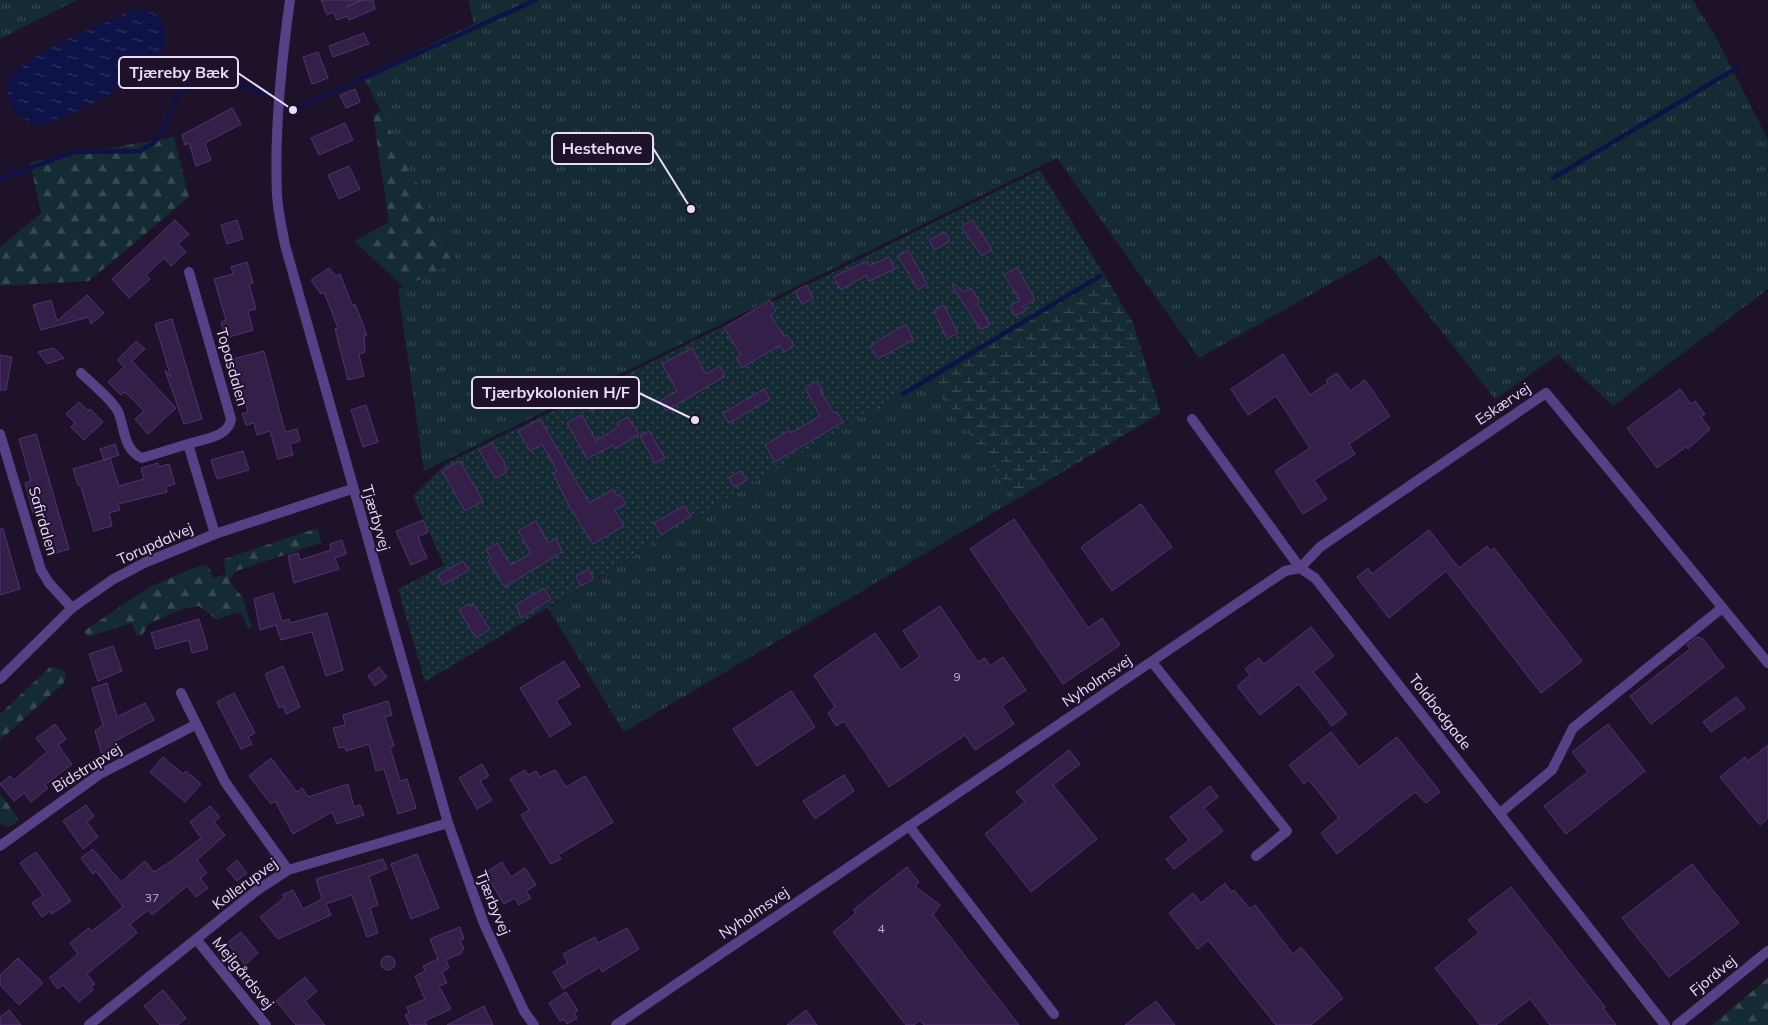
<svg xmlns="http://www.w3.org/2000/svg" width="1768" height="1025" font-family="Mulish,sans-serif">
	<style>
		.grass { fill: url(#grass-tufts) }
		.forest { fill: url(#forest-firs) }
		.wetland { fill: url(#wetland-marsh) }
		.park { fill: url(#park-dots) }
		.water { fill: url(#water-ripples) }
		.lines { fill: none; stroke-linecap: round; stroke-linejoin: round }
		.stream { stroke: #0e1246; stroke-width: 4.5 }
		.building { fill: #341f49; stroke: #523274 }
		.minor { stroke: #574085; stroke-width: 10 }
		.tertiary { stroke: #574085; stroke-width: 10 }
		.labels { text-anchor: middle; stroke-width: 4; stroke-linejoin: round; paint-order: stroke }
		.number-label { font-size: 12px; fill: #bcadd0 }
		.street-label { font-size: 15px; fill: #e9dcfd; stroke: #1d1229 }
		.leader { fill: none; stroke: #e9dcfd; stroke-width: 2 }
		.callout-dot { fill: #e9dcfd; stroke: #1d1229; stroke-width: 2 }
		.callout { fill: #1d1229; stroke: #e9dcfd; stroke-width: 2 }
		.callout-label { font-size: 16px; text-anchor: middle; font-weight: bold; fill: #e9dcfd }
	</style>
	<defs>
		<pattern id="grass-tufts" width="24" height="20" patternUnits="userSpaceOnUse" patternTransform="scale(1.25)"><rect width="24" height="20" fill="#152b33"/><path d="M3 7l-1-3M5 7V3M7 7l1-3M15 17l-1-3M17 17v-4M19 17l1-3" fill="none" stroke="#374951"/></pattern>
		<pattern id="forest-firs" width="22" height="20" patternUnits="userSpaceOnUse" patternTransform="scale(1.25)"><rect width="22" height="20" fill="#152b33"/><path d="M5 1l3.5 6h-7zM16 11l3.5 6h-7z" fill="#374951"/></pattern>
		<pattern id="wetland-marsh" width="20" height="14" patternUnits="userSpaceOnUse" patternTransform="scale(1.25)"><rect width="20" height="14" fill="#152b33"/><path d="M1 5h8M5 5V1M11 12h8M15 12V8" fill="none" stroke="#374951"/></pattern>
		<pattern id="park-dots" width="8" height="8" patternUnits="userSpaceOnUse" patternTransform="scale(1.25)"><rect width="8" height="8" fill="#152b33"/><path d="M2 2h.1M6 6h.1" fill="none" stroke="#374951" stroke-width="1.8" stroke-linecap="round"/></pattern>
		<pattern id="water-ripples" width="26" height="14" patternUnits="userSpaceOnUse" patternTransform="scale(1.25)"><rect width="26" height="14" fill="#0e1246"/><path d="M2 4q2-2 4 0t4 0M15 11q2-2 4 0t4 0" fill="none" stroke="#313462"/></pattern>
	</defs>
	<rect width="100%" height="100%" fill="#1d1229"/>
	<path class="grass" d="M0 0H77L0 39Z
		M468 0H1693L1718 41 1768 140V289L1613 406 1558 355 1495 399 1381 255 1199 358 1057 158 424 471 398 289 456 261 363 76 474 24Z
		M927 377 1017 499 624 732 548 608Z"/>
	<path class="forest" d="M381 111 456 262 404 287 354 241 389 222 373 115Z
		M174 137 189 197 89 281 0 286V247L41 213 30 162Z
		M318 528 321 543 236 571 229 581 243 598 252 628 248 629 243 616 238 612 217 620 199 606 182 609 148 624 142 636 136 635 132 623 87 637 84 631 149 587 202 565 209 567 213 578 226 574 224 559Z
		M50 667 62 669 66 676 63 684 0 740V714Z
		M0 793 18 818 15 823 8 827 0 824Z
		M1768 978V1025H1712Z"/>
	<path class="wetland" d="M1102 271 1133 323 1161 413 1017 499 927 377Z"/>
	<path class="park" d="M1040 170 1102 271 425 682 398 589 444 565 413 496 447 463Z"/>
	<path class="water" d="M146 9 160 17 165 30 164 50 104 98 43 126C25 120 16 118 8 99 6 92 7 84 11 77 22 56 104 23 129 12Z"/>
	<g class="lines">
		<path class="stream" d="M293 110 536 0
			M1553 178 1738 67
			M0 179 75 152 139 151 154 143 164 129 177 96 191 84 208 77 236 83 264 94
			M903 394 1100 276"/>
	</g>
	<path class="building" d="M321 0H362L346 7 363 0H373L375 9 349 20 347 16 337 20 333 12 327 15Z
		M364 33 369 44 333 57 329 46Z
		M318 52 328 78 312 84 303 57Z
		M355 89 360 102 346 108 340 95Z
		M232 108 241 124 205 143 211 160 196 166 189 143 185 145 182 135Z
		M345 123 353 140 319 155 311 138Z
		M349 166 360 189 339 199 328 175Z
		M175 220 189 234 178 244 186 252 171 266 164 258 146 275 150 279 129 298 112 279Z
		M237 220 243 239 227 244 221 225Z
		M972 220 992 249 982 256 961 227Z
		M945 232 950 241 934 250 929 240Z
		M908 250 927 284 918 290 898 256Z
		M889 257 895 269 869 281 866 275 841 290 833 277 867 261 869 266Z
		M247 262 253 283 249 284 256 309 248 311 253 330 226 338 221 322 226 320 214 279 233 274 231 267Z
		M1017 267 1035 300 1023 306 1026 310 1015 316 1010 306 1020 300 1004 275Z
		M329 268 336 276 340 274 352 305 355 304 367 335H364L365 352 359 354 364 376 348 380 335 329 338 328 324 292 321 294 311 280Z
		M954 284 964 292 971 288 980 302 977 304 990 324 981 330 952 286Z
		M806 285 813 298 802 304 795 291Z
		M87 295 104 313 91 324 89 317 41 330 33 305 51 300 57 321Z
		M770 300 776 311 770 315 784 336 787 335 794 346 784 352 780 345 742 368 736 358 741 355 724 328Z
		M944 305 958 333 947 339 934 311Z
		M172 319 202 419 184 424 165 370 171 377 155 324Z
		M906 324 913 340 878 359 870 346Z
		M136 341 145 349 132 361 176 408 148 434 135 419 144 411 125 392 121 395 108 382 124 367 117 360Z
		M54 348 64 358 47 364 38 352Z
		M692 348 706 374 720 366 725 376 666 411 660 401 677 391 662 364Z
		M264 351 284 428 286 432 297 429 300 441 290 444 293 455 278 459 270 431 257 435 254 423 246 425 242 414 248 412 233 359Z
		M1283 354 1310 395 1328 383 1326 380 1337 373 1350 391 1365 380 1390 416 1349 444 1355 454 1314 480 1327 499 1303 514 1275 471 1310 448 1276 396 1248 415 1231 389Z
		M0 355 12 357 6 390H0Z
		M817 381 823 390 820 391 834 413 837 412 843 422 775 462 765 445 790 430 791 433 820 416 805 388Z
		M605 388 612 399 591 411 583 398 593 391 595 394Z
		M764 389 770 399 729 423 723 413Z
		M1680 389 1691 404 1695 401 1705 414 1701 417 1710 429 1688 449 1686 447 1657 468 1627 428Z
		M79 402 88 411 90 409 103 422 84 440 71 427 75 423 66 414Z
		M366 405 378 442 363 447 351 410Z
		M582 415 596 441 619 426 617 423 628 417 639 434 615 449 613 445 587 459 567 423Z
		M540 419 589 503 614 489 617 496 620 494 626 504 615 510 624 526 593 544 569 506 553 473 557 471 542 444 530 451 518 431Z
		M649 431 665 458 655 463 640 436Z
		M36 434 69 549 52 554 40 512 33 513 25 483 31 481 19 439Z
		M492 443 506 465 504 466 507 472 495 478 479 450Z
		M115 444 119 455 104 460 100 449Z
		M243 451 249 470 217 479 211 460Z
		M110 458 119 486 144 479 141 468 158 463 159 467 169 464 175 484 166 487 167 492 118 504 120 510 109 513 112 526 94 531 81 487 78 485 73 469Z
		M460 461 483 501 465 511 442 471Z
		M741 471 747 480 734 487 729 478Z
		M1141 504 1172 547 1112 591 1081 547Z
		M684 506 691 516 661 535 654 523Z
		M1014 519 1088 628 1102 618 1120 645 1063 684 970 549Z
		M423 520 428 532 418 537 427 558 411 565 396 531Z
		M536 521 548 543 556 538 562 552 505 587 488 561 492 559 486 550 497 543 511 565 531 553 518 531Z
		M0 529H3L20 589 0 595Z
		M1429 530 1459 568 1487 546 1491 551 1494 548 1582 661 1541 693 1446 571 1389 618 1357 577 1368 568 1372 574Z
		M342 540 346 554 335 558 339 569 294 583 288 556 298 553 300 560 331 550 330 544Z
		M463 561 469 570 443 585 438 575Z
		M589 569 594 579 581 586 576 576Z
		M544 588 551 599 521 618 516 605Z
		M273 593 282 621 289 619 290 623 327 613 343 670 326 676 312 632 281 640 276 625 260 630 254 599Z
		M469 604 470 606 473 604 490 629 476 638 459 610Z
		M940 606 978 662 985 658 990 666 1003 657 1026 690 1002 706 1014 724 975 750 965 735 889 787 844 721 836 726 828 713 835 707 814 675 875 633 901 670 920 657 903 631Z
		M199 619 208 649 192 653 189 640 156 649 151 633Z
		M1311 627 1334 656 1313 672 1347 714 1332 726 1299 684 1260 715 1237 686 1250 675 1245 669 1259 658 1264 664Z
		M1697 637 1703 639 1724 667 1651 724 1630 696 1690 649 1687 645Z
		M113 646 122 671 98 681 89 654Z
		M564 661 580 686 556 701 571 724 550 737 520 688Z
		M283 666 300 707 286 714 283 706 279 708 265 674Z
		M379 667 387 677 375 686 368 676Z
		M107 683 117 717 145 703 154 720 114 742 118 749 103 758 95 731 103 725 92 688Z
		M791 691 815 727 757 766 733 729Z
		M234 693 255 733 248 737 252 744 241 749 217 702Z
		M1736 697 1745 708 1711 732 1703 722Z
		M388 701 392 715 385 717 394 746 390 747 400 781 407 779 416 808 398 814 384 769 376 771 369 744 346 751 345 747 339 748 333 728 345 725 343 715Z
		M55 724 66 739 58 745 72 764 45 785 48 788 31 802 24 793 14 801 0 784 10 776 14 780 47 752 36 738Z
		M1608 724 1645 771 1566 834 1544 806 1588 772 1572 752Z
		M1331 732 1359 767 1397 737 1440 792 1426 803 1415 792 1337 854 1321 833 1339 818 1309 780 1304 784 1289 765Z
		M1768 745V818L1760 825 1720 777 1745 757 1748 761Z
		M1069 750 1080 764 1053 785 1097 839 1031 892 985 834 1025 802 1016 792Z
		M163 757 183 774 186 771 201 784 185 802 150 772Z
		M271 758 297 792 302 788 308 797 348 784 354 807 360 805 364 815 337 824 332 812 293 834 275 801 271 804 249 776Z
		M482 764 489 776 480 781 492 800 477 809 459 778Z
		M525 770 528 775 536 771 540 777 555 770 566 787 585 776 613 822 558 855 561 859 551 864 521 815 529 810 510 779Z
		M844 775 854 791 815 819 803 801Z
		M1210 786 1218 797 1204 808 1223 831 1174 869 1166 859 1189 840 1170 817Z
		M86 805 94 816 87 822 98 837 83 849 63 821Z
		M210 806 220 817 214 822 225 835 197 860 207 873 200 878 208 888 196 897 187 886 152 915 148 910 130 924 137 933 87 974 95 984 91 987 93 990 79 1002 63 985 58 989 49 978 78 954 70 943 89 928 92 931 123 907 96 871 93 874 81 858 93 849 121 882 145 861 154 872 170 862 201 838 190 822Z
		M36 852 71 901 52 914 50 911 42 917 32 903 43 895 20 863Z
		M417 854 439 908 411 919 391 864Z
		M383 859 387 869 369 876 378 905 370 908 378 933 367 937 352 895 326 904 331 915 278 939 260 917 284 898 282 895 293 890 303 909 322 899 316 879Z
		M237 860 247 873 237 881 227 869Z
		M502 862 511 877 525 868 536 885 526 891 531 898 519 905 515 898 504 904 485 873Z
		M1692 864 1739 923 1669 977 1622 918Z
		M907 867 919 882 915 886 940 905 933 915 1019 1025H924L920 1020 914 1025H906L833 932 856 913 853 910Z
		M1225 883 1231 892 1234 890 1250 909 1255 905 1293 954 1301 947 1343 998 1311 1025H1276L1208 940 1198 949 1169 913 1193 893 1201 903Z
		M1511 887 1605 1007 1603 1008 1616 1025H1550L1530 999 1496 1025H1480L1435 968 1479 933 1468 920Z
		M460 927 464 939 460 940 464 949 461 951 462 953 446 960 449 968 442 972 447 983 439 986 451 1009 425 1021 427 1025H410L405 1015 409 1013 407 1007 425 999 415 976 425 971 423 966 438 959 430 939Z
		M627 928 639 949 602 972 600 967 563 989 553 972 568 963 563 954 595 937 598 943Z
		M241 932 258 953 245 965 227 943Z
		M381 963a7 7 0 1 1 14 0a7 7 0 1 1-14 0Z
		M18 958 43 983 19 1005 0 985V975Z
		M305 977 317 991 305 1001 325 1025H296L276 1001Z
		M163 990 186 1018 178 1025H160L144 1006Z
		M566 992 578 1011 574 1013 577 1018 567 1024 564 1019 560 1021 549 1003Z
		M1156 1001 1175 1025H1125Z
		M484 1006 493 1025H447Z
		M9 1010 21 1025H0V1017Z
		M806 1010 817 1025H787Z"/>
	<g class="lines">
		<path class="minor" d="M189 272 231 419C229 437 203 439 188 444L215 534
			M81 373C91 383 115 402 119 414 125 431 124 450 142 458L188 444
			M1192 419 1300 568 1320 547 1546 393 1768 663
			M0 434 41 570 49 583 72 608
			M1152 662 1287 831 1256 856
			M181 693 225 782 288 870
			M1500 813 1552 770 1573 728 1722 608
			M909 826 1054 1014
			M0 846 100 774 195 725
			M196 939 266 1025
			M89 1025 256 891 288 870 448 823
			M1677 1025 1768 951"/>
		<path class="tertiary" d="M290 0C281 64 274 130 277 195 278 212 282 229 285 245L448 823 484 924 524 1011 534 1025
			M0 679 72 608 112 580 144 563 215 534 352 489
			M616 1025 1285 571 1300 568 1315 578 1665 1025"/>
	</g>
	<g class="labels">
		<g class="number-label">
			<text x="957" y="681">9</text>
			<text x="152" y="902">37</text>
			<text x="881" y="933">4</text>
		</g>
		<g class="street-label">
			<text transform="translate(232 367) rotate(74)" y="5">Topasdalen</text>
			<text transform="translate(1503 404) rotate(-34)" y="5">Eskærvej</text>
			<text transform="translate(376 518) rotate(74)" y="5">Tjærbyvej</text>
			<text transform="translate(43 521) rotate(74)" y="5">Safirdalen</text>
			<text transform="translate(155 544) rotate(-24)" y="5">Torupdalvej</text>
			<text transform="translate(1097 681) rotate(-34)" y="5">Nyholmsvej</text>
			<text transform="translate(1440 712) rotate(52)" y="5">Toldbodgade</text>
			<text transform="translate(87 768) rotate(-32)" y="5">Bidstrupvej</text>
			<text transform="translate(245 884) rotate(-36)" y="5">Kollerupvej</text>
			<text transform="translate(493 903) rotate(68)" y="5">Tjærbyvej</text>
			<text transform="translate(754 913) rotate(-34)" y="5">Nyholmsvej</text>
			<text transform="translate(243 973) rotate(51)" y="5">Mejlgårdsvej</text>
			<text transform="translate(1713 976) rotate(-39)" y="5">Fjordvej</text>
		</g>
	</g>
	<path class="leader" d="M293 110L238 73M691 209L653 148M695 420L639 393"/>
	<g class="callout-dot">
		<circle cx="293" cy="110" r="5"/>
		<circle cx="691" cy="209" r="5"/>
		<circle cx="695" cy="420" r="5"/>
	</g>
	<g class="callout">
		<rect x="119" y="57" width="119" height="31" rx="5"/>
		<rect x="552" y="133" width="101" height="31" rx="5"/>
		<rect x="472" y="377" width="167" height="31" rx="5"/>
	</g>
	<g class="callout-label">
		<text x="179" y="78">Tjæreby Bæk</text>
		<text x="602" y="154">Hestehave</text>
		<text x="556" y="398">Tjærbykolonien H/F</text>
	</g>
</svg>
